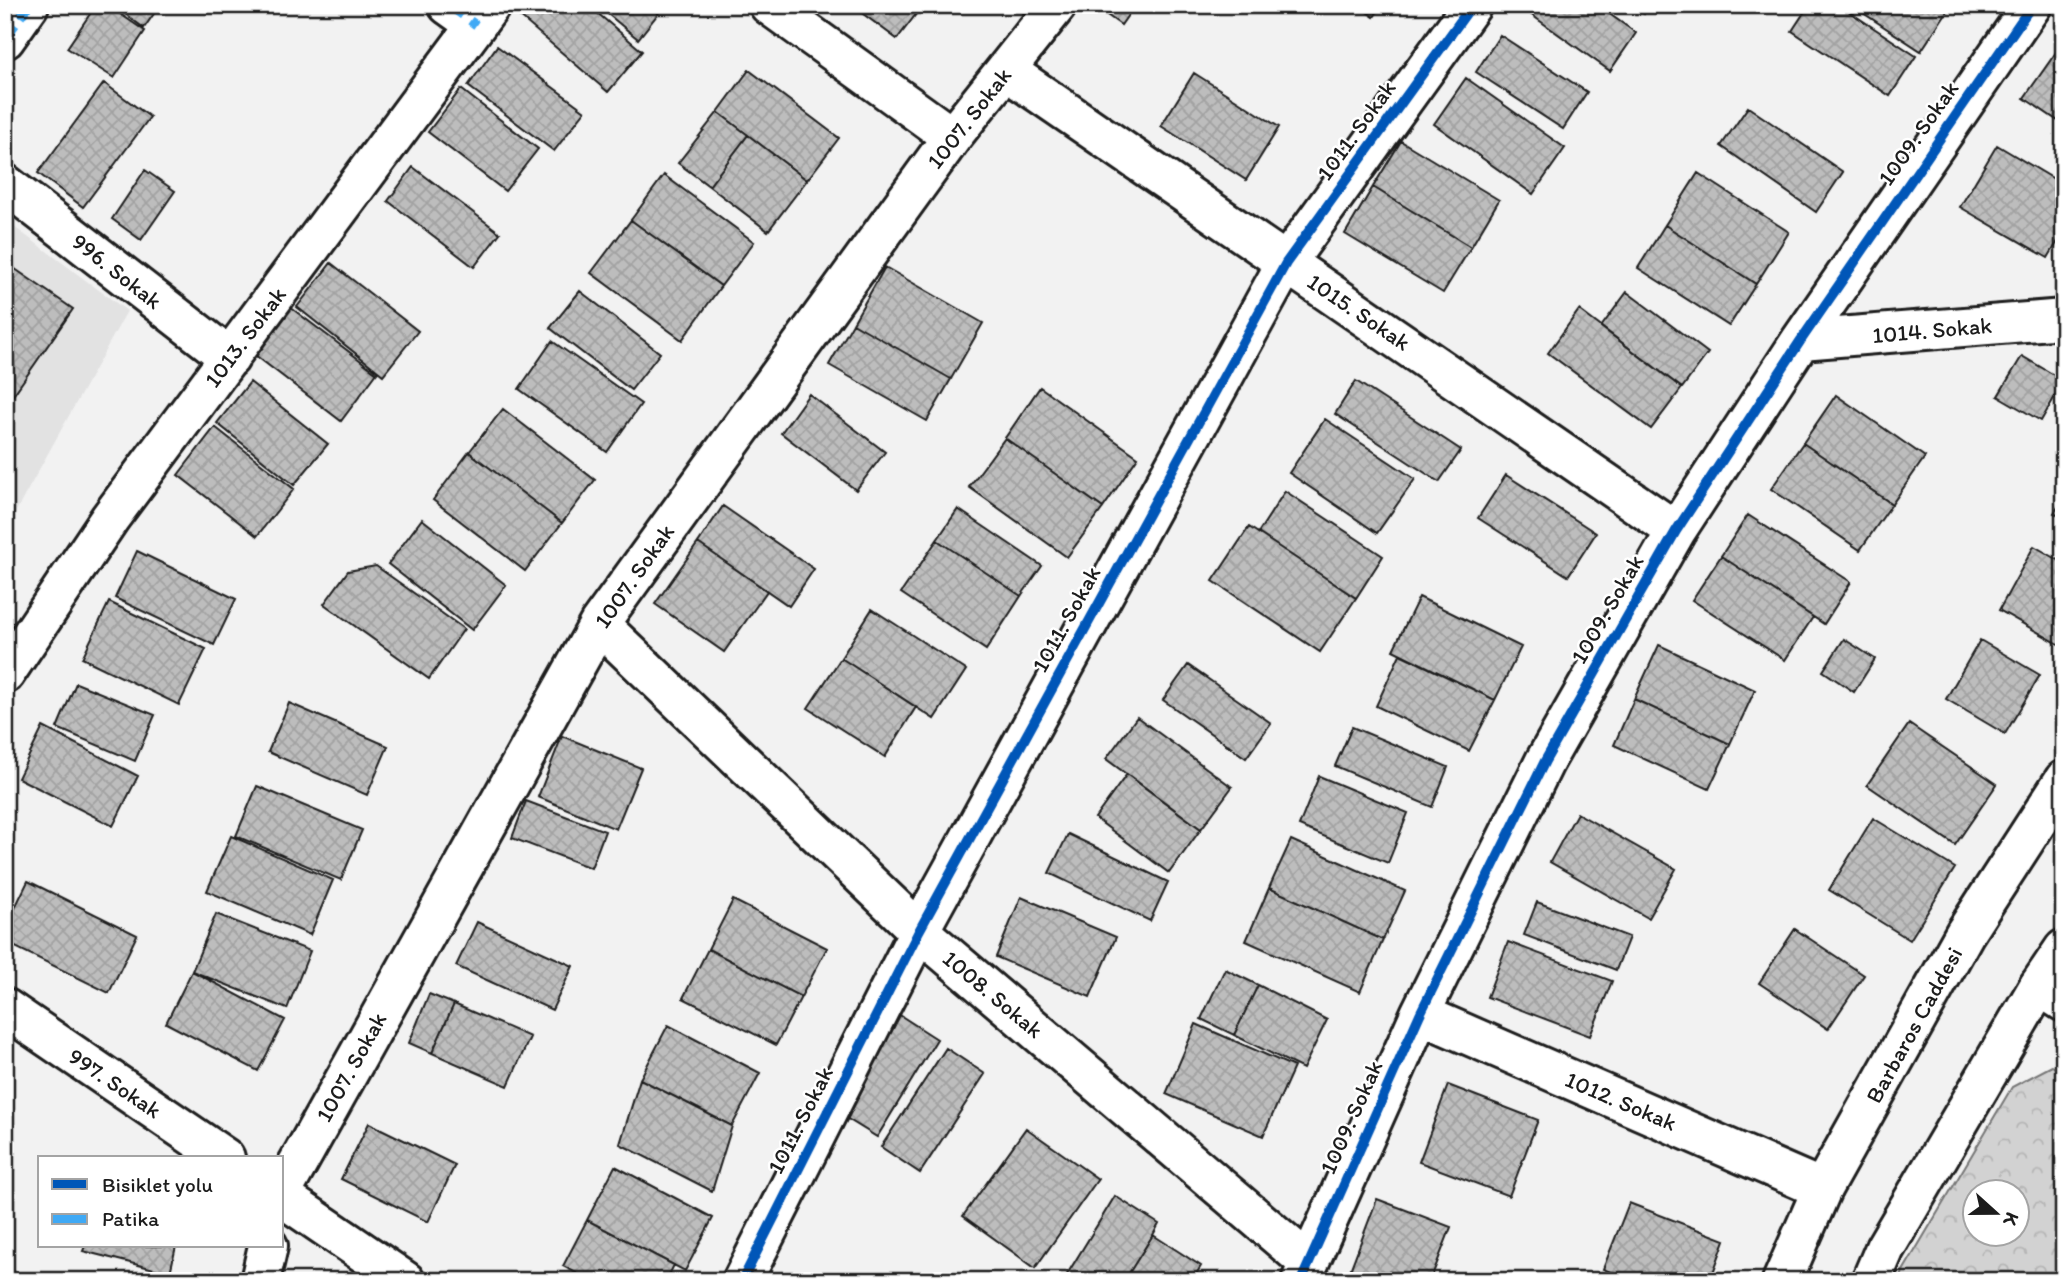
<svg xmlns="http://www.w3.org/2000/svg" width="2069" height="1286" font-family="Itim,sans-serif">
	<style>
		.built { fill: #e2e2e2 }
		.park { fill: url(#park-crowns); stroke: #777; stroke-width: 2; fill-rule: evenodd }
		.building { fill: url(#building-cross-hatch); stroke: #1c1c1c; stroke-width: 2 }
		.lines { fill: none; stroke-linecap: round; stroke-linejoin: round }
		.minor-casing { stroke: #1c1c1c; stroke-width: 44 }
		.major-casing { stroke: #1c1c1c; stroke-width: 44 }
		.minor { stroke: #fff; stroke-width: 38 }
		.major { stroke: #fff; stroke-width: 38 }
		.quiet { stroke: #3fa9f5; stroke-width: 9; stroke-dasharray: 18 9; stroke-linecap: butt }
		.cycleway-casing { stroke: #fff; stroke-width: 15 }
		.cycleway { stroke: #0057b8; stroke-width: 10 }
		.labels { text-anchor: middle; stroke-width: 5; stroke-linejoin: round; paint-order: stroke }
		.street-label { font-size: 23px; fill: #1c1c1c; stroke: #fff }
	</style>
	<defs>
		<pattern id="park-crowns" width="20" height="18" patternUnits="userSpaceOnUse" patternTransform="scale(1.75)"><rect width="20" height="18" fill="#d2d2d2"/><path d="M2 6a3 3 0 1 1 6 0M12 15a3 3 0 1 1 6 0" fill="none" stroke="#b4b4b4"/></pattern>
		<pattern id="building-cross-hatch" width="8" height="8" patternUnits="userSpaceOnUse" patternTransform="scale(1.75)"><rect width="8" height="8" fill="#bdbdbd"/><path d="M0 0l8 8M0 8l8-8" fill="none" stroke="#a2a2a2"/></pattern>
	</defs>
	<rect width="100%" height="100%" fill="#f2f2f2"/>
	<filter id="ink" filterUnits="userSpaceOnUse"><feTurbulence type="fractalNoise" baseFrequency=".0143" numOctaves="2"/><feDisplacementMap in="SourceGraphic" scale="14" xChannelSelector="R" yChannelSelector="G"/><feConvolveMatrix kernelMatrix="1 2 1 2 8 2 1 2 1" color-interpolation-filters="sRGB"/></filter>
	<g filter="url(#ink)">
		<path class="built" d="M5 220 127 311 5 531Z"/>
		<path class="park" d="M2052 1066 2064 1073V1281H1900L1903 1271 2012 1087ZM1974 1192H2016V1234H1974Z"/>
		<path class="building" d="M96 5H107L145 31 114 78 67 48Z
			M113 5H160L144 28Z
			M528 5H588L642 51 608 92 519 16Z
			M597 5H665L638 39Z
			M851 5H923L897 39Z
			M1093 5H1135L1121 25Z
			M1357 5H1382L1374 17Z
			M1597 5 1636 33 1610 71 1519 6Z
			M1628 5H1649L1644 14Z
			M1809 5H1839L1916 56 1890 96 1792 31Z
			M1851 5H1947L1950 7 1921 51Z
			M1500 35 1587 92 1563 129 1476 72Z
			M2064 41V125L2024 98Z
			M497 46 585 111 554 151 468 86Z
			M749 70 839 138 807 180 718 112Z
			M1194 73 1279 127 1246 180 1161 126Z
			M1466 78 1565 148 1533 194 1434 124Z
			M104 83 150 117 83 207 38 173Z
			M461 89 538 149 505 191 428 132Z
			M1748 107 1843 172 1816 212 1721 146Z
			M718 112 748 135 709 186 678 163Z
			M748 135 807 180 768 231 709 186Z
			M1401 141 1499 200 1471 247 1373 187Z
			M1997 145 2064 185V231L2048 258 1960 207Z
			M413 167 500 233 474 267 388 201Z
			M145 170 175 191 141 240 112 219Z
			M1698 173 1789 232 1756 284 1665 225Z
			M664 175 754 242 721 286 631 220Z
			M1373 187 1471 247 1443 293 1345 234Z
			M631 220 721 286 682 340 591 273Z
			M1665 225 1756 284 1729 326 1638 268Z
			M5 262 73 309 5 407Z
			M331 263 418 331 383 375 297 307Z
			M885 267 983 323 951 379 853 323Z
			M580 291 660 353 631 390 550 328Z
			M1627 292 1708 353 1682 388 1601 327Z
			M290 307 377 373 341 421 255 355Z
			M1579 310 1682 388 1651 429 1548 353Z
			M853 323 951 379 927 421 829 365Z
			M552 341 641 404 607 452 519 389Z
			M2022 356 2064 381 2041 421 1998 396Z
			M1356 381 1461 450 1439 482 1335 414Z
			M250 382 328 444 294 485 217 423Z
			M1040 387 1138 457 1103 508 1005 438Z
			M809 394 885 452 856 490 781 433Z
			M1836 395 1925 457 1892 504 1803 443Z
			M503 409 595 480 562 523 469 452Z
			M1325 419 1415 479 1377 533 1289 473Z
			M215 427 294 489 257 536 178 475Z
			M1005 438 1103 508 1067 557 969 487Z
			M1803 443 1892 504 1860 550 1771 489Z
			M469 452 562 523 525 571 433 500Z
			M1506 475 1596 533 1568 576 1478 518Z
			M1285 491 1383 556 1356 598 1258 533Z
			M2064 498V519L2054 513Z
			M723 506 814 569 789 606 698 543Z
			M958 509 1042 566 1021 596 937 540Z
			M1748 515 1851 582 1824 624 1721 556Z
			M422 519 506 585 472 630 388 564Z
			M1249 527 1356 598 1320 652 1213 581Z
			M937 540 1021 596 986 650 901 593Z
			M698 543 767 591 724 652 655 604Z
			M2034 546 2064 563V647L1999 610Z
			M137 551 236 599 214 645 115 598Z
			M1721 556 1813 617 1785 660 1692 600Z
			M376 566 464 629 429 679 324 604 348 571Z
			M1419 597 1521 647 1495 700 1393 650Z
			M109 602 206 649 179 705 82 658Z
			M872 609 966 670 934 719 841 658Z
			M1844 639 1875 659 1854 692 1823 671Z
			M1980 640 2040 675 2005 734 1946 699Z
			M1659 645 1755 690 1730 744 1634 699Z
			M1400 654 1495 700 1469 751 1376 706Z
			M841 658 916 707 885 757 808 708Z
			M1188 665 1271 723 1246 758 1163 700Z
			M76 683 155 715 135 761 57 728Z
			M1634 699 1730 744 1709 789 1614 745Z
			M289 703 388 746 367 795 268 752Z
			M1137 717 1232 787 1201 829 1106 759Z
			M1909 724 1997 784 1955 845 1867 785Z
			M43 727 138 776 113 826 18 778Z
			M1352 727 1448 767 1432 807 1335 766Z
			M562 736 641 768 616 829 538 797Z
			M1127 774 1201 829 1169 873 1095 818Z
			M1319 776 1408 813 1388 863 1299 826Z
			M257 786 362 830 341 880 236 836Z
			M526 801 605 831 591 868 512 838Z
			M1577 813 1676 869 1648 918 1550 862Z
			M1873 818 1955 868 1910 940 1829 890Z
			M1068 834 1168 882 1150 921 1049 873Z
			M231 836 333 880 310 935 207 891Z
			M1291 840 1405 891 1383 940 1269 888Z
			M28 881 137 935 109 993 5 942V928Z
			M1269 888 1383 940 1360 992 1246 941Z
			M1021 897 1116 937 1090 997 996 957Z
			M733 900 827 948 801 997 708 949Z
			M1537 902 1629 937 1616 970 1524 935Z
			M216 914 310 951 287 1009 192 971Z
			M477 922 573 966 552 1010 456 966Z
			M1795 929 1864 975 1828 1029 1759 983Z
			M1508 942 1612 981 1590 1036 1487 997Z
			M708 949 801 997 776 1045 683 998Z
			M1225 969 1258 985 1234 1035 1201 1019Z
			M192 971 285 1020 258 1071 166 1023Z
			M1258 985 1327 1020 1303 1069 1234 1035Z
			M429 994 454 1004 432 1053 409 1043Z
			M454 1004 530 1037 508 1086 432 1053Z
			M895 1012 937 1039 877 1137 833 1110Z
			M1196 1024 1294 1067 1263 1136 1166 1094Z
			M668 1025 760 1073 732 1126 640 1079Z
			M946 1048 985 1074 920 1173 881 1147Z
			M640 1079 732 1126 712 1191 620 1144Z
			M1448 1085 1538 1120 1509 1196 1419 1162Z
			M369 1123 455 1165 428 1222 341 1179Z
			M1026 1128 1098 1179 1035 1268 963 1216Z
			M615 1166 713 1218 685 1271 587 1220Z
			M5 1167 14 1168 5 1207Z
			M1115 1196 1159 1224 1153 1235 1124 1281H1063Z
			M1377 1199 1451 1227 1430 1281H1346Z
			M1629 1203 1725 1240 1710 1281H1633L1603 1269Z
			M587 1220 674 1265 666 1281H591L563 1266Z
			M1153 1235 1201 1266 1192 1281H1124Z
			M85 1246H176L170 1273 83 1251Z"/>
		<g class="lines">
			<defs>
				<path id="minor" d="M448 5 476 25
					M769 5 952 137
					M5 39 29 5
					M1007 71 1676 531
					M5 184 230 358
					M1801 340 2064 319
					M599 624 919 931 1309 1263
					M5 674 110 518 491 5
					M2039 986 2064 1002
					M5 1008 225 1158
					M1420 1014 1822 1189
					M282 1192 599 624 952 137 1057 5
					M282 1197 405 1281
					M260 1281 268 1246
					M742 1281 919 931 1286 263 1472 5
					M1301 1281 1420 1014 1545 761 1676 531 1801 340 2032 5"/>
				<path id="major" d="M1782 1281 1822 1189 1965 933 2064 780
					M1871 1281 1885 1248 2039 986 2064 949"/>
			</defs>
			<use href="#minor" class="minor-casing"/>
			<use href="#major" class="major-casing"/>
			<use href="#minor" class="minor"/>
			<use href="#major" class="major"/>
			<path class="quiet" d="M448 5 476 25
				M5 39 29 5"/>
			<defs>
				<path id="cycleway" d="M742 1281 919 931 1286 263 1472 5
					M1301 1281 1420 1014 1545 761 1676 531 1801 340 2032 5"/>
			</defs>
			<use href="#cycleway" class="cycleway-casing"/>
			<use href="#cycleway" class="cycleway"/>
		</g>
	</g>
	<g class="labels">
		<g class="street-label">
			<text transform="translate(969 118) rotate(-52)" y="8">1007. Sokak</text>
			<text transform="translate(1356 130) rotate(-54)" y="8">1011. Sokak</text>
			<text transform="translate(1918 133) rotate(-55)" y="8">1009. Sokak</text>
			<text transform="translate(117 271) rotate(38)" y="8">996. Sokak</text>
			<text transform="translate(1359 312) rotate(34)" y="8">1015. Sokak</text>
			<text transform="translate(1932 330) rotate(-5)" y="8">1014. Sokak</text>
			<text transform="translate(245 337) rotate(-53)" y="8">1013. Sokak</text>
			<text transform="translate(634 576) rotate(-55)" y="8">1007. Sokak</text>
			<text transform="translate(1607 609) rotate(-60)" y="8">1009. Sokak</text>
			<text transform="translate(1066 619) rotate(-61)" y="8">1011. Sokak</text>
			<text transform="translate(993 994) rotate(40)" y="8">1008. Sokak</text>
			<text transform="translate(1914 1025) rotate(-61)" y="8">Barbaros Caddesi</text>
			<text transform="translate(351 1067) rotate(-61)" y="8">1007. Sokak</text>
			<text transform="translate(115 1083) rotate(34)" y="8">997. Sokak</text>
			<text transform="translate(1621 1101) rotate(23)" y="8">1012. Sokak</text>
			<text transform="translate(1351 1117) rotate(-66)" y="8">1009. Sokak</text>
			<text transform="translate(800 1120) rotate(-63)" y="8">1011. Sokak</text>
		</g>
	</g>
	<rect width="2069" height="1286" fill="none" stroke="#fff" stroke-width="28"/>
	<rect x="14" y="14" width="2041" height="1258" fill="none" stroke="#1c1c1c" stroke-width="2.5" filter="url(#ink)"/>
	<rect x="38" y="1156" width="245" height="91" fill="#ffffff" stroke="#a4a4a4" stroke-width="2"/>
	<rect x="52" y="1179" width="35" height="10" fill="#0057b8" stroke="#a4a4a4" stroke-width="2"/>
	<text x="102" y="1192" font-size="21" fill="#1c1c1c">Bisiklet yolu</text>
	<rect x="52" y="1214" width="35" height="10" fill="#3fa9f5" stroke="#a4a4a4" stroke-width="2"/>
	<text x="102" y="1226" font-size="21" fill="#1c1c1c">Patika</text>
	<g transform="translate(1996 1213) rotate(111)"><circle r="33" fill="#ffffff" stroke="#a4a4a4" stroke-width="2"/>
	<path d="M0-5L12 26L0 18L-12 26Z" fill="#1c1c1c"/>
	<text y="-10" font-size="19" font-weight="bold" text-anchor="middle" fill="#1c1c1c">K</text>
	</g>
</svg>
